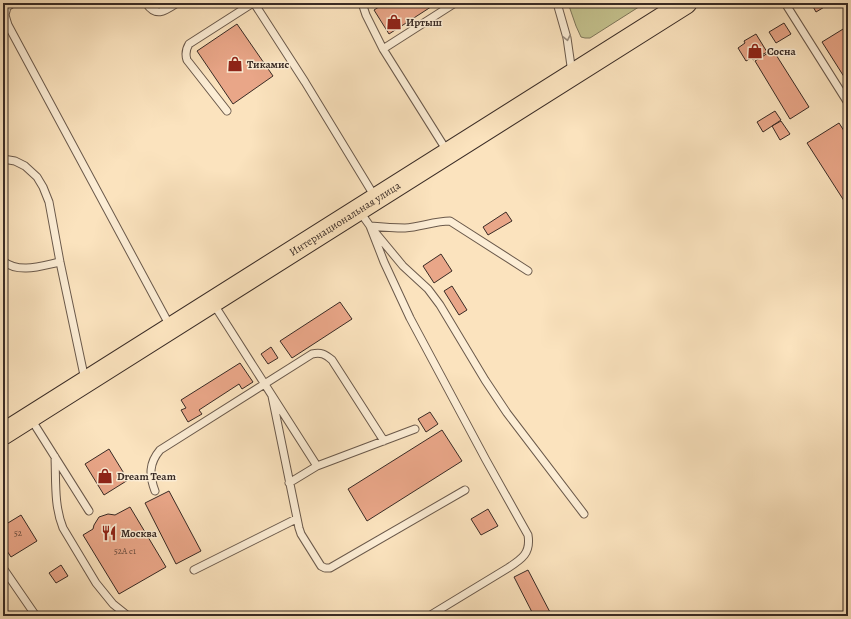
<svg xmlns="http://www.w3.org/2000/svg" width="851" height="619" font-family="Alegreya,serif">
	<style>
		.green { fill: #c4c28e; stroke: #7e765a }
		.building { fill: #e9a688; stroke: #392b25 }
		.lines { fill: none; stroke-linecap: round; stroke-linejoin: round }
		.service-casing { stroke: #6a594b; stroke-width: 9 }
		.primary-casing { stroke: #392b25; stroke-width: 23 }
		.service { stroke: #fcedd5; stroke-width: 7 }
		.primary { stroke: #fbe3be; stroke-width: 21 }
		.oneway { stroke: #9a8c7d }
		.labels { text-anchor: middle; stroke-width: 3; stroke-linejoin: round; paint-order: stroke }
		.number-label { font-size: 9px; fill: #654a3e }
		.poi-label { font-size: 11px; font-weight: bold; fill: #392b25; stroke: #fcedd5; text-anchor: start }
		.street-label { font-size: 11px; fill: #392b25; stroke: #fcedd5 }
	</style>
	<rect width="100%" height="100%" fill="#fbe3be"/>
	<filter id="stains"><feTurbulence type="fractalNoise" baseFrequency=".005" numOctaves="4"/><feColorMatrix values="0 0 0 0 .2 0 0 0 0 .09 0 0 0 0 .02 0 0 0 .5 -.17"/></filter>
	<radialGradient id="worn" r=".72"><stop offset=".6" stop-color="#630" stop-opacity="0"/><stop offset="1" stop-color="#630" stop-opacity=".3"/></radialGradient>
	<path class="green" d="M568 3H645L590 38H585L581 37 576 26Z"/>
	<path class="building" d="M382 3H437L389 34 374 10 382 5Z
		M811 3H831L816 12Z
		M784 23 791 34 776 43 769 32Z
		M237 24 273 76 233 104 197 51Z
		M848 26V83L822 42Z
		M756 34 767 52 753 60 751 58 746 61 738 48 745 43 744 41Z
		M773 50 809 107 790 119 755 61Z
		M775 111 781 120 763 132 757 122Z
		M781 121 790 134 780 140 772 126Z
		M839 123 848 137V207L807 143Z
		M506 212 512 221 488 235 483 227Z
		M441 254 452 271 434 283 423 266Z
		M452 286 467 310 459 315 444 291Z
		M340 302 352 319 292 358 280 341Z
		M271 347 278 358 268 364 261 354Z
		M240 363 253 382 242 389 239 384 199 410 202 414 188 422 181 410 186 408 181 400Z
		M430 412 438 424 426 432 418 419Z
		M442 430 462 461 367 521 348 489Z
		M109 449 128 480 104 495 85 464Z
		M169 491 201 551 176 564 145 503Z
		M130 507 166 567 119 594 83 535 93 529 94 525 99 517 108 514 115 515Z
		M488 509 498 526 481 535 471 519Z
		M21 515 37 541 11 557 3 545V526Z
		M61 565 68 576 56 583 49 573Z
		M528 570 552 616H534L514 577Z"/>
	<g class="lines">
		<defs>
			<path id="service" d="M13 3 7 7 5 15 8 25 170 326
				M146 3C156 18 165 11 177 3
				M254 3 305 82 375 197
				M362 3 366 15 383 49 447 151
				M557 3 567 38 572 73
				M785 3 848 103
				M383 49 455 3
				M227 111 187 60C185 54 186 49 189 44L253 3
				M3 159 15 161 25 166 37 177 43 187 49 202 60 262 85 380
				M360 212 370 226 384 262 410 318 486 460 528 535C531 553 522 559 508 568L429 616
				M370 226C381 227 394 228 405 228 420 227 435 221 450 221L528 271
				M374 231 403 266 428 289 440 305 485 380 507 413 584 514
				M3 261C19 274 41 266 60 262
				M213 303 317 466 415 429
				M272 396 299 528 301 534 321 566 325 568H330L465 490
				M31 419 89 511
				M55 457C56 481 54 506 63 528L96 583 113 604 128 616
				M289 483 317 466
				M155 491C149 475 149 463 160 450L312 354C321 352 325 354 332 360L384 441
				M3 568 36 616
				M194 570 296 519"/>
			<g id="primary">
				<path id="s1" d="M3 434 686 3"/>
			</g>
		</defs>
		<use href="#service" class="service-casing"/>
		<use href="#primary" class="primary-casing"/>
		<use href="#service" class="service"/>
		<use href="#primary" class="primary"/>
	</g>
	<defs><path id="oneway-chevron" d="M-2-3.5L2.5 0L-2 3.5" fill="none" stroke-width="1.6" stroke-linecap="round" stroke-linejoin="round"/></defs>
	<use class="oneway" href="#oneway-chevron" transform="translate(567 38) rotate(78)"/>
	<defs>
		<symbol id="shop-bare" viewBox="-9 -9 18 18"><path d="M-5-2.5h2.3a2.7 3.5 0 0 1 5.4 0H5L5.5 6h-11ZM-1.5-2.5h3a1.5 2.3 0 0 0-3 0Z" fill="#8f2418" stroke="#fcedd5" stroke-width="2.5" paint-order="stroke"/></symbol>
		<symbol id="restaurant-bare" viewBox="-9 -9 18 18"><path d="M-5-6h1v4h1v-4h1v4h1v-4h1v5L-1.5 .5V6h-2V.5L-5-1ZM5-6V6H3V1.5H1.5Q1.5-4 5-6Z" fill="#8f2418" stroke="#fcedd5" stroke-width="2.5" paint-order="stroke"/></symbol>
	</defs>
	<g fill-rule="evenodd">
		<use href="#shop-bare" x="383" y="11" width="22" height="22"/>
		<use href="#shop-bare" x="744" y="40" width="22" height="22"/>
		<use href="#shop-bare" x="224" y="53" width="22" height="22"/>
		<use href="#shop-bare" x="94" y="465" width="22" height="22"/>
		<use href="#restaurant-bare" x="98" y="522" width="22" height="22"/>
	</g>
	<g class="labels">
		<g class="number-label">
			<text x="18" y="536">52</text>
			<text x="125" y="554">52А с1</text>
		</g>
		<g class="poi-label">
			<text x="406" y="26">Иртыш</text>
			<text x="767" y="55">Сосна</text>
			<text x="247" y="68">Тикамис</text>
			<text x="117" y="480">Dream Team</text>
			<text x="121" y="537">Москва</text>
		</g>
		<g class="street-label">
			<text dy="4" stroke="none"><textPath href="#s1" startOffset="404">Интернациональная улица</textPath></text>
		</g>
	</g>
	<rect width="851" height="619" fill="none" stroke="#fbe3be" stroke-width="16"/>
	<rect x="4" y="4" width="843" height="611" fill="none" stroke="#392b25" stroke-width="2"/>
	<rect x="8" y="8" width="835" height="603" fill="none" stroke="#392b25"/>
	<rect width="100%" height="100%" filter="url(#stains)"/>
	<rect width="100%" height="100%" fill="url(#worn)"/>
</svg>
